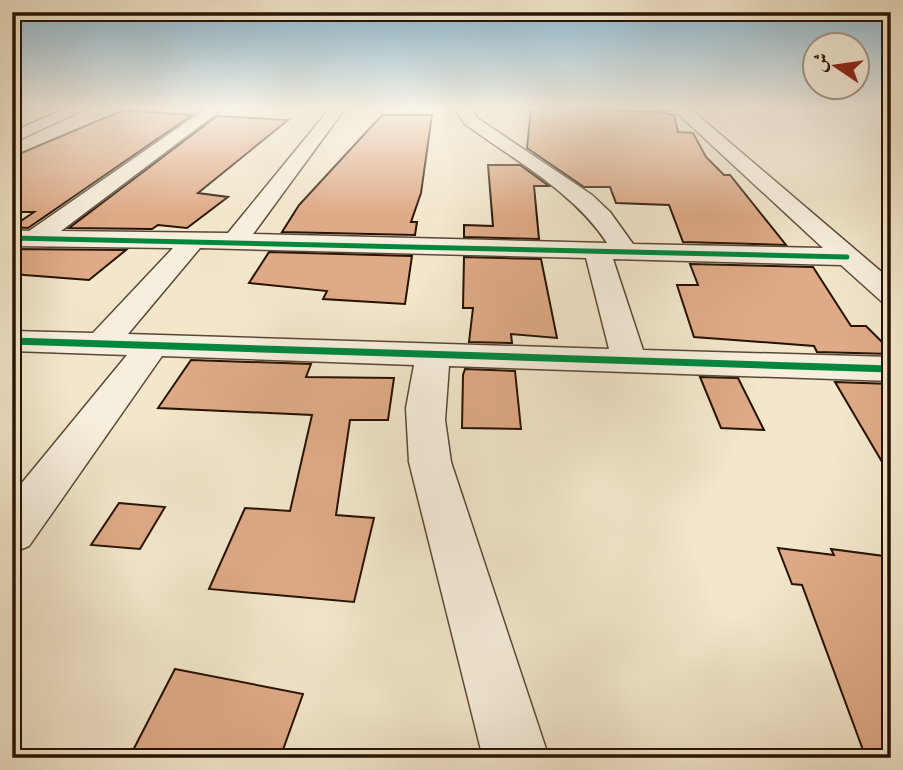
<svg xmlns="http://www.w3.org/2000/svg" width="903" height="770" font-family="Alegreya,Amiri,serif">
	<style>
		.building { fill: #dfaa87; stroke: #271303; stroke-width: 2 }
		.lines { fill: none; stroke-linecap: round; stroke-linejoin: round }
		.street-casing { stroke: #5a4835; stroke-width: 3 }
		.street { fill: #f7efdd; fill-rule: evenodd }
		.cycleway-far1-casing { stroke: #f7efdd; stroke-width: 9 }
		.cycleway-casing { stroke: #f7efdd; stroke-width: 11 }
		.cycleway-far1 { stroke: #00873e; stroke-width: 5 }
		.cycleway { stroke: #00873e; stroke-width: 7 }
	</style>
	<rect width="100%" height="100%" fill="#f2e6cb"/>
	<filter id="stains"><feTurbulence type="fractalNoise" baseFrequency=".00286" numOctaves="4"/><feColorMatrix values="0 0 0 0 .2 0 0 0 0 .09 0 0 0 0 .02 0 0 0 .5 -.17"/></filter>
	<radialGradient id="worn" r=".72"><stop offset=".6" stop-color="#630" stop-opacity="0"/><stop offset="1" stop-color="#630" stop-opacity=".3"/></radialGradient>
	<path class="building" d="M531 107 660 112 674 115 678 132 693 133 706 157 724 175H730L786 245 683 242 669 205 616 203 610 187H584L527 148Z
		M123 110 192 115 28 228 12 227 34 212H12V157Z
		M382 115H432L421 193 411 222H417L415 235 282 232 299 205Z
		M217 116 288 120 198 193 228 197 187 228 158 225 152 229 69 228Z
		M488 165H520L549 186H534L539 239 464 237V225L493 226Z
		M12 249 126 250 89 280 12 274Z
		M269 252 412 256 405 304 323 299 327 291 249 283Z
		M464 257 541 259 557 338 511 334 512 343 469 342 473 308H463Z
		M690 264 813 267 851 326H866L891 351V354L817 352 814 346 694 337 677 285H698Z
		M191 360 311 364 306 377 394 378 388 420H350L336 515 374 518 354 602 209 589 245 508 290 511 312 415 158 408Z
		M465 369 515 371 521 429 462 428 463 375Z
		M700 377 738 378 764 430 721 428Z
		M835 382 891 384V477Z
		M119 503 165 507 140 549 91 545Z
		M778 548 834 555 831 549 891 557V758H866L802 585 792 584Z
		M175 669 303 694 280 758H129Z"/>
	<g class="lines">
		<defs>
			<path id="street" d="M70 107H90L12 143V132Z
				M208 107H225L61 231 228 233 331 107H346L253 234 607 243C574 192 514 160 465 124L454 107H469L477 118 592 195 610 212 633 244 823 248 675 111 660 110 658 107H688L891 280V304L881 301 841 265 613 259 643 350 891 357V381L449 366 445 420 451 462 549 758H483L409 462 406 408 414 365 162 356 29 546 12 553V495L127 355 12 351V331L93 333 173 248 12 246V230L29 231ZM200 248 586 258 609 349 128 334Z"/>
		</defs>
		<use href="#street" class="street-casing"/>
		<use href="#street" class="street"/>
		<defs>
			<path id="cycleway-far1" d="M12 238 847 257"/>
			<path id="cycleway" d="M12 341 891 369"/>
		</defs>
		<use href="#cycleway-far1" class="cycleway-far1-casing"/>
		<use href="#cycleway" class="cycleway-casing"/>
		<use href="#cycleway-far1" class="cycleway-far1"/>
		<use href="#cycleway" class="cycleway"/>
	</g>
	<linearGradient id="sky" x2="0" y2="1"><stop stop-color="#89b9d4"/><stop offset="0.5" stop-color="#f9f4e8"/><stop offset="1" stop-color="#f9f4e8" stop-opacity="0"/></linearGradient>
	<rect width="903" height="215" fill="url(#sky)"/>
	<rect width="903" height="770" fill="none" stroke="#f2e6cb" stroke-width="42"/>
	<rect x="14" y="14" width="875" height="742" fill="none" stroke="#271303" stroke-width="3.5"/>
	<rect x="21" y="21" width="861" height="728" fill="none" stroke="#271303" stroke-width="2"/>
	<g transform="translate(836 66) rotate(283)"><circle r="33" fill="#f7efdd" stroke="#a49786" stroke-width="2"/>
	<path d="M0-5L12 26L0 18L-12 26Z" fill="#8f2418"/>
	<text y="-10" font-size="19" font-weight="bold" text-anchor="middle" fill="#271303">ش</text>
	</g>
	<rect width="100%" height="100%" filter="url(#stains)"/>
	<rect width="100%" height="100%" fill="url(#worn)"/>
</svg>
